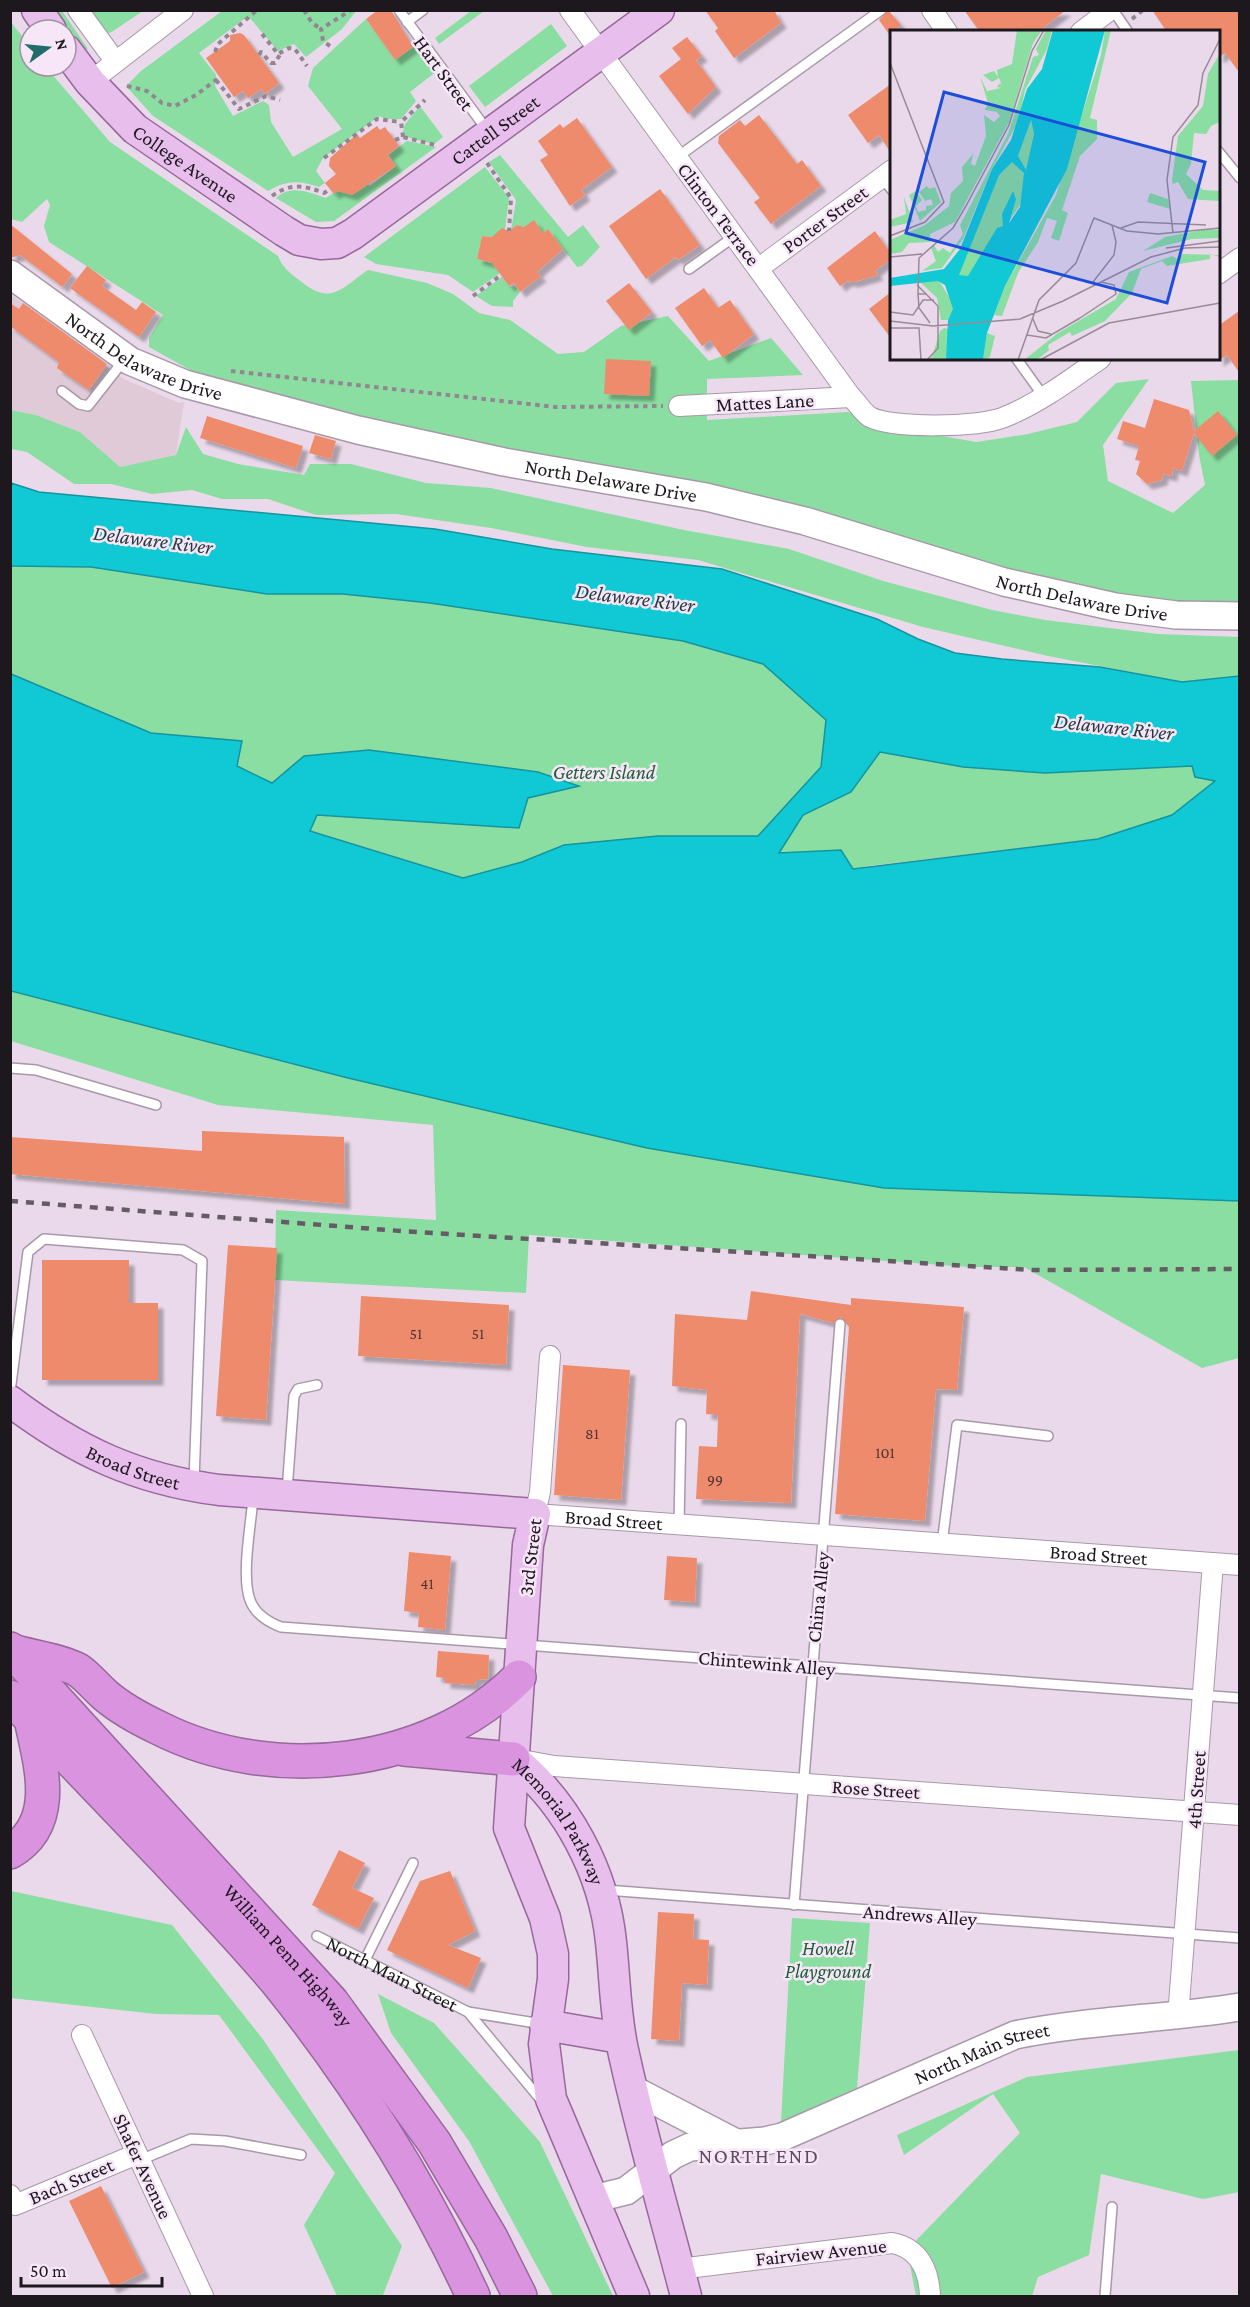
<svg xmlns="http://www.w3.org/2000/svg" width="1250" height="2307" font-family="'Crimson Pro',serif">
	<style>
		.commercial { fill: #e0cad8 }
		.green { fill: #8adea1 }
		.water { fill: #10c9d5; stroke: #14949e; stroke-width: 1.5; fill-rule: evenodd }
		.building { fill: #ee8b6c; filter: url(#shadow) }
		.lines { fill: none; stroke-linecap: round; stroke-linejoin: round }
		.lane-casing { stroke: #a898a9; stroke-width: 12 }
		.street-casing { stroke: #a898a9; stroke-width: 22 }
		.secondary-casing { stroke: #a898a9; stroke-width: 30 }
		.primary-casing { stroke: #97689b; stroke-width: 33 }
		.highway-casing { stroke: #97689b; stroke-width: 36 }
		.path { stroke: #928692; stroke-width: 4; stroke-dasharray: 4.5 4.5; stroke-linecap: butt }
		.lane { stroke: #fff; stroke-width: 9 }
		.street { stroke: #fff; stroke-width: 20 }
		.secondary { stroke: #fff; stroke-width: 27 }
		.primary { stroke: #e8beec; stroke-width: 30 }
		.highway { stroke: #d993df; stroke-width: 33 }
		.rail { stroke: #645b65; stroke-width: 4.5; stroke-dasharray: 8 8; stroke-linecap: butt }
		.labels { text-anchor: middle; stroke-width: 5; stroke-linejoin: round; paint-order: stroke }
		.number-label { font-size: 16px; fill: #513432 }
		.street-label { font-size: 20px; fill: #1d171e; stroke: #f7e6f8 }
		.park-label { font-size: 20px; font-style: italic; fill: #1e5f35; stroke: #f7e6f8 }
		.water-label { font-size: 21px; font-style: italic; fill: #233d3f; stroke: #f7e6f8 }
		.neighbourhood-label { font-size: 21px; letter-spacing: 1.5px; fill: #5c4e5d; stroke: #f7e6f8 }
		.inset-road { fill: none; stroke: #988b98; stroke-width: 1.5 }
		.view { fill: #1d4ed8; fill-opacity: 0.15; stroke: #1d4ed8; stroke-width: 3 }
		.inset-edge { fill: none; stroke: #1d171e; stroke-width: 3 }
	</style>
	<defs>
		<filter id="shadow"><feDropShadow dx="5.5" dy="5.5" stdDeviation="1.5" flood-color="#0004"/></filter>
	</defs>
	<rect width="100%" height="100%" fill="#ead9ea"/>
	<path class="commercial" d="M10 294 124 379 179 403 184 402 176 455 120 467 80 432 36 415 11 410Z"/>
	<path class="green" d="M55 11H62L88 49 86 50Z
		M89 11H143L110 33 104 31Z
		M222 11H356L342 29 306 57 294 44 278 51 248 16 199 53 216 75 215 86 233 116 263 101 269 105 271 122 293 157 342 129 308 86 313 68 366 19 395 60 417 44 437 71 410 92 416 101 401 119H386L379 116 323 158 316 171 325 183 319 187C298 180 287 180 268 191L153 116 126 86 141 71Z
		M471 11H484L439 44 435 38Z
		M10 21 30 46V66H45L110 142 278 256C282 267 290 273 299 280 331 306 339 290 368 270L427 283 453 294 479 313 510 320 558 354 584 352 621 326 668 316 709 361 771 338 803 375 707 379V420L848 412 905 430 977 442 1028 434 1077 422 1116 383 1149 379 1103 445 1108 481 1173 513 1205 485 1199 455 1191 381 1239 380V608L1147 602 1057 584 608 470 328 412 201 376 149 347V338L163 315 49 242 44 226 50 205 47 199 22 222 11 219Z
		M551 24 567 46 485 107 469 86Z
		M420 106 443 137 434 144 406 137 403 131 405 124Z
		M407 141 436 147 334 221 316 222 276 198C291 184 308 192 326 198L344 186 367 183 370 186 396 166 388 155Z
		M500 155 568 237 583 225 600 247 582 266 577 267 548 229 543 233 517 225 511 230 516 200 489 162Z
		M485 167 509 198 505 230 492 237 482 236 477 259 492 263 500 273 473 292 448 275 376 264 364 257Z
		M502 277 509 286 516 287 520 292 513 301V307L492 306 476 296Z
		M11 410 36 415 80 432 120 467 176 455 186 427 203 454 238 464 304 475 310 464H351L426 483 491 488 684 530 789 549 883 581 992 610 1045 620 1158 634 1239 637V676L1182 682 1048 656 923 627 698 560 587 547 491 528 396 514 316 515 268 499H222L192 490 152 494 111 484H74L27 452 11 449Z
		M10 566 91 567 267 594H343L430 603 683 641 764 644 880 752 963 767 1045 773 1192 766 1216 781 1172 815 1098 839 868 866 599 919 214 801 11 707Z
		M10 991 348 1078 1239 1201V1358L1202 1368 1024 1267H969L529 1235 526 1293 275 1280 276 1210 436 1220 433 1125 218 1105 11 1041Z
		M11 1891 172 1925 262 2038 402 2246 383 2295 385 2296H337L304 2225 335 2173 219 2015 156 2014 11 1998Z
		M792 1918 870 1923 857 2088 781 2122Z
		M378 1994 434 2023 540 2142 613 2296H553L469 2141 391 2033Z
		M1239 2050V2192L1203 2199 1101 2174 1089 2255 1038 2277 1032 2296H916L907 2250 1020 2133 993 2094 904 2155 897 2135 1027 2077Z"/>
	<path class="water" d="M11 483 39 492 435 529 552 549 722 569 877 619 918 639 955 653 1002 659 1100 667 1182 682 1239 676V1201L884 1188 647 1148 348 1078 11 991V674L151 733 242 741 237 766 272 783 304 756 369 750 538 772 579 786 528 798 519 828 317 815 310 831 463 878 522 862 564 845 658 836H758L821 767 826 720 763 664 683 641 430 603 343 594H267L91 567 11 566ZM880 752 963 767 1045 773 1192 766 1195 777 1215 781 1172 815 1098 839 853 869 841 850 779 853 803 815 851 792Z"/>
	<path class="building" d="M378 10H391L413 47 395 60 366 19Z
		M705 10H774L781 23 734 58 715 31 718 28Z
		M888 10 901 25 889 34 879 20Z
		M964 10H1066L1038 32H980Z
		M1152 10H1239V72L1225 53 1218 58V32H1167Z
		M240 33 244 35 279 83 265 94 261 89 248 98 243 91 234 97 206 58 230 41V35Z
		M687 37 702 56 696 60 716 87 688 114 659 76 681 59 672 48Z
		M891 84V153L879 135 868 143 848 115Z
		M759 115 797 164 802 160 821 186 771 224 754 202 760 198 718 143 719 136 740 120 745 126Z
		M577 118 612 167 581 190 585 195 570 206 540 160 548 155 538 141 560 124 563 128Z
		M377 126 380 130 385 127 399 146 388 155 396 166 352 195 338 191 334 194 325 183 336 174 329 166 330 158 357 134 360 138Z
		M660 189 700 245 678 260 676 257 646 279 609 226Z
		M534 220 543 233 548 229 563 249 537 272 541 276 520 292 514 283 509 286 492 263 477 259 482 236 492 237 502 228 509 231 517 225 524 227Z
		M10 224 72 274 63 287 20 255 10 258Z
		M875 231 891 254V259L875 271 878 275 854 282 847 281 840 286 827 268Z
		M87 266 106 280 102 286 136 310 142 302 156 312 139 337 70 288Z
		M629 283 652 312 629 330 606 301Z
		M704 288 718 308 730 300 754 334 723 358 710 340 702 346 675 308Z
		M891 292V338L869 309Z
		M10 303 19 309 23 303 107 364 89 390 57 368 59 362 10 326Z
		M1239 311V372L1227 355 1218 361V326Z
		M606 359 651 361 649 396 604 394Z
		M1154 399 1189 410 1194 431 1218 411 1237 435 1212 456 1194 433 1182 471 1173 468 1172 476 1163 474 1162 480 1147 484 1136 474 1140 461 1135 460 1139 446 1117 439 1123 421 1145 428Z
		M207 416 303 446 296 468 200 438Z
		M315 435 336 441 331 459 309 453Z
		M202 1131 344 1137 345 1204 10 1174V1137L202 1151Z
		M228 1245 277 1248 266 1420 216 1416Z
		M42 1260H129V1303H158V1380H42Z
		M751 1291 851 1305V1298L964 1307 957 1390 936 1389 925 1521 835 1514 849 1327 841 1317 833 1323 800 1314 791 1503 696 1499 699 1446 717 1447 718 1415 706 1414 707 1390 672 1386 675 1314 747 1320Z
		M361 1296 509 1305 506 1365 358 1356Z
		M563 1365 630 1370 621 1500 554 1495Z
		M409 1552 451 1556 445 1630 418 1627 419 1613 404 1611Z
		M667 1556 697 1558 695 1602 664 1600Z
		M438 1651 489 1655 488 1679 476 1680 475 1685 445 1683V1678L436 1677Z
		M339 1850 365 1863 352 1888 374 1898 358 1929 312 1905Z
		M450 1871 475 1931 448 1945 481 1958 468 1988 387 1950 420 1881Z
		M658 1912 694 1914 693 1939 709 1940 707 1985 682 1983 679 2041 651 2039Z
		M101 2186 144 2272 112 2288 69 2201Z"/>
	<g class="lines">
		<defs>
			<g id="lane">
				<path d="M399 10 487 130"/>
				<path d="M1113 10 1128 32"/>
				<path d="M407 22 423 10"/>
				<path d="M1218 151 1240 178"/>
				<path d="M676 158 881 10"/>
				<path d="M882 177 892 190"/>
				<path d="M689 269 735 236"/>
				<path d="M1016 358 1044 397"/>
				<path d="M62 391 79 404 88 406 124 360"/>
				<path d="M10 1068 36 1070 156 1105"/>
				<path d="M10 1392 28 1252 44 1239 183 1250 202 1261 194 1481"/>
				<path d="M287 1491 294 1396 298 1389 317 1385"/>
				<path d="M253 1498C251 1525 241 1575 250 1600 255 1614 268 1622 281 1627L1240 1698"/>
				<path d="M679 1525 681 1424"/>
				<path d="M942 1544 957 1425 1048 1436"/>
				<path d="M606 1890 1240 1938"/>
				<path d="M794 1905 840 1324"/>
				<path id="s1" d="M317 1936 468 2012 542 2024"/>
				<path d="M365 1960 413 1863"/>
				<path d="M468 2012 541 2100"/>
				<path d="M140 2160 191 2139 225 2141 301 2155"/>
				<path d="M1105 2296 1112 2207"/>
			</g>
			<g id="street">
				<path d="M78 10 115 61"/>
				<path d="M570 10 851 397C857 402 863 413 870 417 893 429 978 427 1002 418 1038 404 1070 380 1101 358"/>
				<path d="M932 10 947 32"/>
				<path d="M1081 32 1110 10"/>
				<path d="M90 82 183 10"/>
				<path d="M759 268 892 170"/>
				<path d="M1218 274 1240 258"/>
				<path d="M679 406 851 397"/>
				<path id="s2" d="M550 1356 540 1492 535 1514 1240 1565"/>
				<path d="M516 1759 554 1766 1240 1815"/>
				<path d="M1178 2017 1213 1563"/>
				<path d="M82 2035 203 2296"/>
				<path d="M10 2195 15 2205 137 2154"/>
				<path d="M679 2269 892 2243C919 2248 929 2270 930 2296"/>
			</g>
			<g id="secondary">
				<path id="s3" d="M10 274 130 361 185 384 358 430 504 462 706 497 805 521 1004 582 1115 607 1176 615 1240 616"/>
				<path d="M632 2089 734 2142"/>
				<path id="s4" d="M593 2199 626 2191 673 2155 690 2147 765 2141 782 2137 1015 2035C1089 2020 1165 2019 1240 2007"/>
			</g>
			<g id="primary">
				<path d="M37 10 51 30"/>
				<path id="s5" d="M66 50 90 82 135 129 284 231 299 240 321 244 337 243 353 234 659 10"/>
				<path id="s6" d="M10 1401C76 1451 136 1479 219 1490L535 1514 528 1545 509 1828 545 1918 553 1954V1979L544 2044 551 2099 634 2296"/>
				<path id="s7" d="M513 1759C567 1803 604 1872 611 1942 615 1978 615 2014 623 2050 641 2133 665 2215 686 2296"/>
				<path d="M545 2025 620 2038"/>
			</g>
			<g id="highway">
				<path id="s8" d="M10 1649 332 2002 434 2142 491 2238 520 2296"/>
				<path d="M12 1651C32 1657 59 1660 78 1670 87 1676 96 1687 105 1695 120 1708 140 1719 159 1728 271 1785 430 1768 519 1677"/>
				<path d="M10 1697C63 1752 115 1807 167 1861 204 1901 242 1940 277 1982 355 2079 421 2183 473 2296"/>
				<path d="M404 1749 513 1759"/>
				<path d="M10 1852C60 1823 40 1763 31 1719"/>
			</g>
		</defs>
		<use href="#lane" class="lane-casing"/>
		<use href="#street" class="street-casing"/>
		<use href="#secondary" class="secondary-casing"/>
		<use href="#primary" class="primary-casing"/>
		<use href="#highway" class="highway-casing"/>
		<path class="path" d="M304 10 312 23 321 29
			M1132 19 1143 10
			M262 34 278 54 289 48 295 49 307 66
			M330 46 323 41 321 29 351 10
			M215 52 218 44 257 10
			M259 55 261 52 271 63H275L282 51
			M216 80 239 109 266 96 280 100
			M127 86 147 91 162 103 175 106 196 95 220 77
			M403 137 401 122 425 100
			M395 140 403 137 435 145
			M324 158 377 119 401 122
			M487 163 511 198 509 231
			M272 196C290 183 304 185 324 193L330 189
			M473 296 501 275
			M231 371 555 407 663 406"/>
		<use href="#lane" class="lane"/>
		<use href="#street" class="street"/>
		<use href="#secondary" class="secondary"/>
		<use href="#primary" class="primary"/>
		<use href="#highway" class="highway"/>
		<path class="rail" d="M10 1201 401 1231 1033 1270 1240 1269"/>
	</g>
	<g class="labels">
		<g class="number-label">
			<text x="416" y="1339">51</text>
			<text x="478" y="1339">51</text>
			<text x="592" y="1439">81</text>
			<text x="885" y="1458">101</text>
			<text x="715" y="1485">99</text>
			<text x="427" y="1589">41</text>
		</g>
		<g class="street-label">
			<text transform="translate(444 73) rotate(54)" y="7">Hart Street</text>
			<text dy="7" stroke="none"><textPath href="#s5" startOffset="536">Cattell Street</textPath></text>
			<text dy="7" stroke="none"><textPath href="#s5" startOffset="166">College Avenue</textPath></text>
			<text transform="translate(719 214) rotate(53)" y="7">Clinton Terrace</text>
			<text transform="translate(825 219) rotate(-36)" y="7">Porter Street</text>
			<text dy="7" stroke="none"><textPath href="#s3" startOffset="159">North Delaware Drive</textPath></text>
			<text transform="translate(765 402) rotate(-3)" y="7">Mattes Lane</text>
			<text dy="7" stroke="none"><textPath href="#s3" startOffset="645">North Delaware Drive</textPath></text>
			<text dy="7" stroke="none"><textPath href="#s3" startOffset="1131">North Delaware Drive</textPath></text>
			<text dy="7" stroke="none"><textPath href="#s6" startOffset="141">Broad Street</textPath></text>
			<text dy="7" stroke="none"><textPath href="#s2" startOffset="238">Broad Street</textPath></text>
			<text dy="7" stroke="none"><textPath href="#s2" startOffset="724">Broad Street</textPath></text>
			<text transform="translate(530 1557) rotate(-83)" y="7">3rd Street</text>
			<text transform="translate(818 1597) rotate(-84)" y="7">China Alley</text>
			<text transform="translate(767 1663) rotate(5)" y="7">Chintewink Alley</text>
			<text transform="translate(876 1789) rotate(4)" y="7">Rose Street</text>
			<text transform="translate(1196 1790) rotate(-86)" y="7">4th Street</text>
			<text dy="7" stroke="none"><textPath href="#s7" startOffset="78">Memorial Parkway</textPath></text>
			<text transform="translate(920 1915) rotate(4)" y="7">Andrews Alley</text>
			<text dy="7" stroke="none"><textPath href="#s8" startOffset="414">William Penn Highway</textPath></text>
			<text dy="7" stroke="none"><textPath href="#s1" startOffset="84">North Main Street</textPath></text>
			<text dy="7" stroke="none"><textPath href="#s4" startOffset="422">North Main Street</textPath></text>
			<text transform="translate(143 2166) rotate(65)" y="7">Shafer Avenue</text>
			<text transform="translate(71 2181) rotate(-23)" y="7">Bach Street</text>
			<text transform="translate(821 2252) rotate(-6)" y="7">Fairview Avenue</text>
		</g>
		<g class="park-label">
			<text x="604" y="779">Getters Island</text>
			<text x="828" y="1955">Howell<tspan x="828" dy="23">Playground</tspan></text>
		</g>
		<g class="water-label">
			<text transform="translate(153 540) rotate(7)" y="7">Delaware River</text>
			<text transform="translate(635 598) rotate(7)" y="7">Delaware River</text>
			<text transform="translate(1114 727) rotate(6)" y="7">Delaware River</text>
		</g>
		<g class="neighbourhood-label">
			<text x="759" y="2163">NORTH END</text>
		</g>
	</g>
	<g transform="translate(890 30)">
		<rect width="330" height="330" fill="#ead9ea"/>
		<path d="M127 0H152L143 13 119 92 65 192 40 204V212L19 213 12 222 0 224V210L35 195 59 176 61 163 73 151 72 137 83 124 81 134 85 136 96 106 94 85 104 92 110 86 107 82 95 80 98 73 90 46 97 61 111 58 107 57 110 53 112 55 109 48 102 52 93 45 104 41 108 47 107 40 122 34ZM156 0H162L157 19 135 60 129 90 101 141 73 209 52 238 32 241 46 231 41 218 44 215 48 222 53 218 60 223 73 204 70 195 118 104 143 27 149 25 146 19ZM215 0H221L200 88 207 90V109L190 126 172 180 178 183 169 211 161 208 167 191 157 188 148 212 128 243 112 286 104 285 115 256 166 165 211 25ZM330 23V92L321 96 316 104 304 103 301 134 296 144 313 160 330 161V176L329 171 298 169 288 152 283 154 285 166 282 150 288 106 313 76 318 44ZM141 89 144 104 138 163 80 249 68 245 112 136 128 126ZM37 156 39 159 45 157 51 172 30 191 19 165 26 161 32 170 26 176 28 182 36 180V176L43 175 41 169 35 171 29 162ZM260 163 278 169 280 179 257 172ZM14 167 23 192 0 197V190L16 184ZM318 199 330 200V208L302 209 253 221 275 207ZM293 224 330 225V227L320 224V229L277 236 272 231 251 239 242 263 215 291 182 306 180 302 158 315 159 320 147 330H134L168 303 226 269 239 242 282 226 287 229ZM48 249 65 277 58 290H51L47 268 30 252ZM54 298 62 300 58 330H37L42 327 50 301ZM97 303 105 306 100 327 93 330Z" fill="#8adea1"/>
		<path d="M163 0H215L177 139 115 256 97 303 93 330H56L58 290 63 279 55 255 48 251 0 256V248L54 239 70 219 102 139 121 110 137 59 152 39ZM141 90 144 104 136 140 128 126ZM122 132 134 143 130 177 119 193 126 169 123 161 112 184 113 196 107 198 78 246 69 245 109 145Z" fill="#10c9d5" fill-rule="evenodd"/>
		<path class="inset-road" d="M0 33 54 172 35 192 0 206M231 198 248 192 316 195M283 203 277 150 283 107 308 75 313 43 330 9M276 218 330 211M0 227 32 224M203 252 224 225 226 212 222 195M27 255 48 276V318L37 330M28 264 29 228 63 198 76 176 119 95 142 21 154 0M37 264H28L29 278 40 293M0 282 23 285 33 270H44M190 288 226 264 224 255 211 252M143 289 148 301 161 304M0 291 43 296 130 289 173 271 261 227 295 218 330 217M0 298H29L31 330M137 305 156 308 190 288M128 330 149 270 186 233 204 188 237 201 268 204 330 198M150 330 219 293 330 273"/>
		<path class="view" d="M54 62 315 132 277 273 16 203Z"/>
		<rect width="330" height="330" class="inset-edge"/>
	</g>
	<rect width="1250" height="2307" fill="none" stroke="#1d171e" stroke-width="24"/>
	<g transform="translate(48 48) rotate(75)"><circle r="28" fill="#f7e6f8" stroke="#a093a1" stroke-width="1.5"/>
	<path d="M0-4.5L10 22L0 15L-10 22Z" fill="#226d69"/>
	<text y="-9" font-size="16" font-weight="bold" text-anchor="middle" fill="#1d171e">N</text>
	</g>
	<path d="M21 2277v9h141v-9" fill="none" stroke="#1d171e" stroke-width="3"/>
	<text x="30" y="2277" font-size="18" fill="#1d171e" stroke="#f7e6f8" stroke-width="4.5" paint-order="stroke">50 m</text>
</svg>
